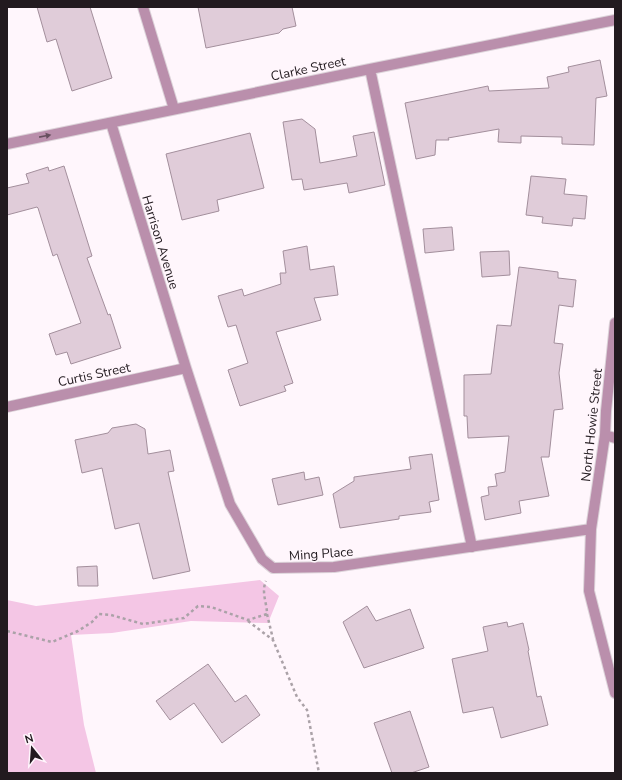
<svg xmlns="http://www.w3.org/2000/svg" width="622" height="780" font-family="'Nunito Sans',sans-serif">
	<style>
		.green { fill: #f4c6e5 }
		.building { fill: #e0ccd9; stroke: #a38f9c }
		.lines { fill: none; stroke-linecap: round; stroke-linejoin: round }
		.minor-casing { stroke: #dcd3d9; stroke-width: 12 }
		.path { stroke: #aba2a8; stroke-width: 2.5; stroke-dasharray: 3 3; stroke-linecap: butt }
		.minor { stroke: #ba8fac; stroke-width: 10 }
		.oneway { fill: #664f5e }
		.labels { text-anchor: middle; stroke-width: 3; stroke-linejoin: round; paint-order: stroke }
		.street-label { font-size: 13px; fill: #221a1f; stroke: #fff6fc }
	</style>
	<rect width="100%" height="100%" fill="#fff6fc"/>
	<path class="green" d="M260 580 279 596 268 623 191 621 112 633 71 635 84 725 96 773H7V600L36 606Z"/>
	<path class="building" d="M37 7H90L112 78 72 91 56 39 47 42Z
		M198 7H292L296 26 283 29 279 33 206 48Z
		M600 60 607 96 596 98 594 145 562 144V137L521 136V143L498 142 499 129 448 138 449 140H436L435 155 416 159 405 103 488 86 489 91 549 88 547 77 569 72 568 67Z
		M302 119 315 129 320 163 357 156 353 136 374 132 385 185 349 193 347 183 304 190 302 179 292 180 283 122Z
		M250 133 264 188 217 200 219 211 182 220 166 154Z
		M64 166 92 256 87 258 108 315 110 314 121 348 71 364 67 352 56 355 49 334 81 323 57 254 53 256 38 208 37 207 7 215V188L29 183 26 174 48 167 49 171Z
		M531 176 566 179 564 194 587 196 585 219 573 218 572 226 542 223 543 217 526 215Z
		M452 227 454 250 425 253 423 229Z
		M307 246 310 270 334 266 338 295 314 298 321 320 276 332 293 383 284 386 286 391 240 406 228 370 248 363 236 325 228 327 218 296 242 289 244 296 281 284 280 273H286L283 251Z
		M509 251 510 275 482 277 480 252Z
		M519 267 558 272V278L576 280 573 307 559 305 554 343 563 344 559 373 563 409 554 410 549 457H541L549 496 519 501 521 513 485 520 481 497 489 495 488 487 497 486 495 474 505 472 509 436 468 438 467 416H464V375L491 374 497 325 511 326Z
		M136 424 145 429 148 454 170 450 174 471 168 472 190 571 153 579 139 523 115 529 102 468 82 473 75 440 108 433 112 428Z
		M432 454 439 500 429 502 431 512 399 516V519L340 528 333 494 354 481V477L411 469 409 457Z
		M304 472 305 480 319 477 323 495 278 505 272 479Z
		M97 566 98 586H78L77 567Z
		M367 606 376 621 410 609 424 648 364 668 343 622Z
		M507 622 508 627 523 623 529 650 528 651 537 697 541 696 548 725 501 738 493 707 463 713 452 659 488 651 483 627Z
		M208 664 235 702 246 695 260 715 222 743 194 703 170 720 156 701Z
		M410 711 429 767 411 773H392L374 723Z"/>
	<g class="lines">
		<defs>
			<path id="minor" d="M143 7 174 109
				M370 69 472 547
				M111 123 186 368 230 504 262 559 273 568 334 567 591 529
				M7 144 370 69 615 20
				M615 323 606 411 605 435 591 529 589 591 615 693
				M7 407 186 368
				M605 435 615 438"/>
		</defs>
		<use href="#minor" class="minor-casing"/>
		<path class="path" d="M267 614 273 639
			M248 621 273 640 297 697 307 710 319 773
			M7 631 52 642 78 631 92 622 99 614 111 615 143 624 184 618 198 606 211 607 248 620 267 614C267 603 261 592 266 581"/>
		<use href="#minor" class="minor"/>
	</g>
	<defs><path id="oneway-solid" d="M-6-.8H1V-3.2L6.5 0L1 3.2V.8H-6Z"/></defs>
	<use class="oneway" href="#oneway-solid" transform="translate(45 136) rotate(-11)"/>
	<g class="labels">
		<g class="street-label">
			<text transform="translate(308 68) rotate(-12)" y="5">Clarke Street</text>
			<text transform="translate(161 242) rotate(73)" y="5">Harrison Avenue</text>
			<text transform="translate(94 374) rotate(-12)" y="5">Curtis Street</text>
			<text transform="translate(591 425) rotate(-84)" y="5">North Howie Street</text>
			<text transform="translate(321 553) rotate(-4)" y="5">Ming Place</text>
		</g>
	</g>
	<rect width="622" height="780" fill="none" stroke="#221a1f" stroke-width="16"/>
	<g transform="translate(32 748) rotate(343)" stroke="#fff6fc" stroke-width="3" paint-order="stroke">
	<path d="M0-3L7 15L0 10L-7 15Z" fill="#221a1f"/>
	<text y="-6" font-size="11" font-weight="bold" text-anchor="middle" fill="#221a1f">N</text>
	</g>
</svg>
